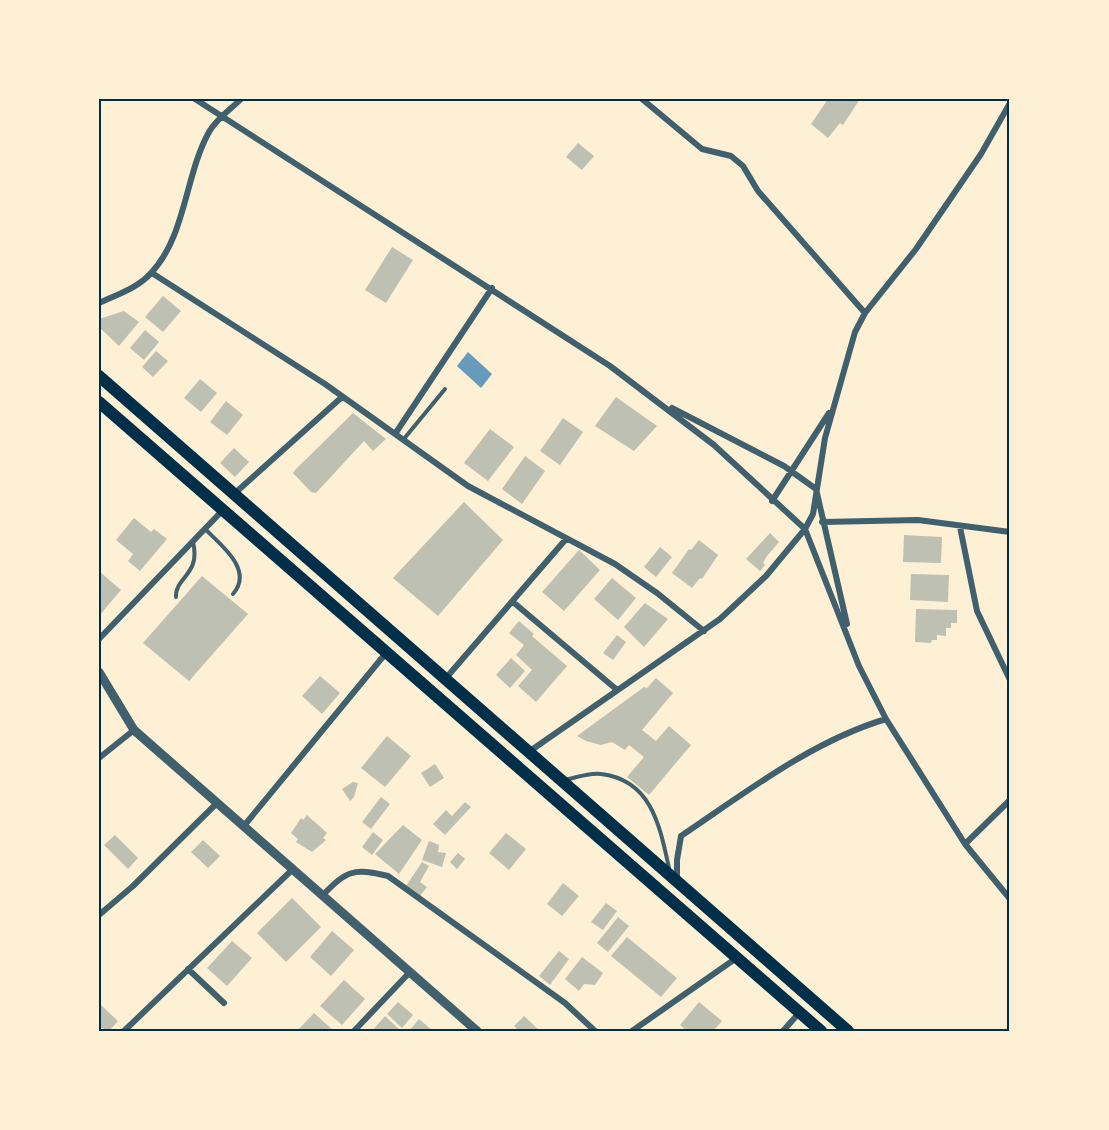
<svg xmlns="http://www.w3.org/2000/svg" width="1109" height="1130" font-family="'Titillium Web',sans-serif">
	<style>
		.water { fill: #669bbc }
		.building { fill: #bec0b2 }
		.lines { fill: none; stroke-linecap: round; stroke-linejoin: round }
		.service { stroke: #3f606c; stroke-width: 4 }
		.minor { stroke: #3f606c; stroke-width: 6 }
		.tertiary { stroke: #3f606c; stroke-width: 9 }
		.trunk { stroke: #003049; stroke-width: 12 }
		.neatline { fill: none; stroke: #003049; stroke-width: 2 }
	</style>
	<rect width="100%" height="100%" fill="#fdf0d5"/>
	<path class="water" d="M468 352 492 374 481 388 457 366Z"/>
	<path class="building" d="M828 99H860L843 125 840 123 828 138 811 124Z
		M578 143 594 156 582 170 566 157Z
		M392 247 413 260 386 303 365 290Z
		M163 296 181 311 163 332 145 317Z
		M124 311 139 322 119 346 99 327V319Z
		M145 330 159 342 144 360 130 348Z
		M156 351 168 361 153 377 142 367Z
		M200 379 217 393 201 412 184 398Z
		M616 397 657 426 634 451 595 426Z
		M226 401 243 415 227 435 210 422Z
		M353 413 386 439 373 451 364 441 316 493 311 492 293 473 295 470Z
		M563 418 583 432 560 465 540 451Z
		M490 429 514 447 488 481 464 463Z
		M234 448 249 462 235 477 220 463Z
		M525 456 545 471 522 504 502 489Z
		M464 502 503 540 438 616 393 578Z
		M134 518 151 532 154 529 167 539 140 571 128 561 133 554 116 540Z
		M770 533 779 542 767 556 763 563 765 565 760 571 746 559Z
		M904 535 942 537 941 563 903 562Z
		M699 540 718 555 702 579 700 578 692 588 672 573 689 549 691 550Z
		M660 547 672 557 656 577 644 567Z
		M579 550 600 570 564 611 542 592Z
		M99 571 121 590 99 616Z
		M911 574 949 575 948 602 910 600Z
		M202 576 248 614 189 681 143 643Z
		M612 578 636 598 618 620 594 599Z
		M645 603 668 619 644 647 624 627Z
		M916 609 957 610V623H951V628H946V636L937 635V640H932L931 643 915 642Z
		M519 621 534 634 532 636 567 666 536 702 518 686 532 670 516 655 524 645 509 633Z
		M617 635 626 642 613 660 603 653Z
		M511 658 525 671 510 688 496 675Z
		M320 676 340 693 322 714 302 696Z
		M656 678 673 693 642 730 656 741 669 726 691 745 649 795 627 777 644 757 629 745 625 750 612 742 601 745 586 741 577 736 644 687 647 688Z
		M387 736 411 756 385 787 361 768Z
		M435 764 444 778 430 787 421 773Z
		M353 782 358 783 354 797 350 801 342 789Z
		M381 797 390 804 371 829 362 822Z
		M465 802 471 807 445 835 433 824 446 810 452 816Z
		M307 815 327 833 323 838 326 840 312 852 296 842 298 839 291 833 301 818 303 820Z
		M403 825 422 840 399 874 375 854Z
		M373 832 383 840 372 855 362 847Z
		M506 833 526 849 509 870 489 853Z
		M115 835 138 858 128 869 104 845Z
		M203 840 220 856 208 868 191 852Z
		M429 841 439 845 438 852 446 853 442 867 422 860Z
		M458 853 465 859 457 869 450 862Z
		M422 862 429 866 420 882 427 887 420 896 406 886Z
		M563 883 579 896 562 916 547 904Z
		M292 898 321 927 286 962 257 933Z
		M606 903 617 911 603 930 591 922Z
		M618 917 629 926 608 952 597 943Z
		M332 931 354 950 331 976 310 957Z
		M627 937 677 978 661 997 611 956Z
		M232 941 252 958 227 986 207 968Z
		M559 951 569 959 550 985 539 976Z
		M582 957 603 973 595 985 584 984 579 991 565 979Z
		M344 980 365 999 342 1025 320 1006Z
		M398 1002 413 1015 402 1028 387 1014Z
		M699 1002 722 1021 713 1031H687L680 1025Z
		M101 1005 118 1021 109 1031 99 1027Z
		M314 1013 334 1031H297Z
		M385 1016 401 1031H372Z
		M524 1016 540 1031H519L514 1026Z
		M419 1019 433 1031H409Z"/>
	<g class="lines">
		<path class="service" d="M403 440 445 389
			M205 529C221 545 254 570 233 594
			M176 597C175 577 201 575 193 542
			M564 780C575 778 590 772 601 774 652 780 660 827 669 868"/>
		<path class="minor" d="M195 99 610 366 714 445 805 529 859 666 886 719 965 844 1010 899
			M642 99 702 149 731 156 743 166 758 191 865 313
			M152 273 325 384 468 486 615 564 657 593 704 631
			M99 303C116 295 138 288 151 273 186 236 185 175 209 132 217 118 230 110 241 99
			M672 408 784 466 816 489 847 624
			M395 434 492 288
			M234 494 342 397
			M772 501 829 413
			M822 522 918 520 1010 532
			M960 527 977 611 1010 680
			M513 602 616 689
			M99 639 223 510
			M446 678 566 539
			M530 751 720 619 766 576 805 529 813 514 825 438 855 332 865 313 916 249 981 154 1010 103
			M99 758 134 730
			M243 827 386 653
			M965 844 1010 800
			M677 880V860L681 836C745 793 812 741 886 719
			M322 896C347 870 353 868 388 876L565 1003 595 1031
			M99 915 133 886 216 804
			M188 969 224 1003
			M124 1031 293 869
			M354 1031 409 973
			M632 1031 735 959
			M783 1031 799 1013"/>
		<path class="tertiary" d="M99 672 134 730 477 1031"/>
		<path class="trunk" d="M99 376 848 1031
			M99 402 821 1031"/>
	</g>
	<rect width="1109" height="1130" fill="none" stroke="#fdf0d5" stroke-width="201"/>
	<rect x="100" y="100" width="908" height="930" class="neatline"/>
</svg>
